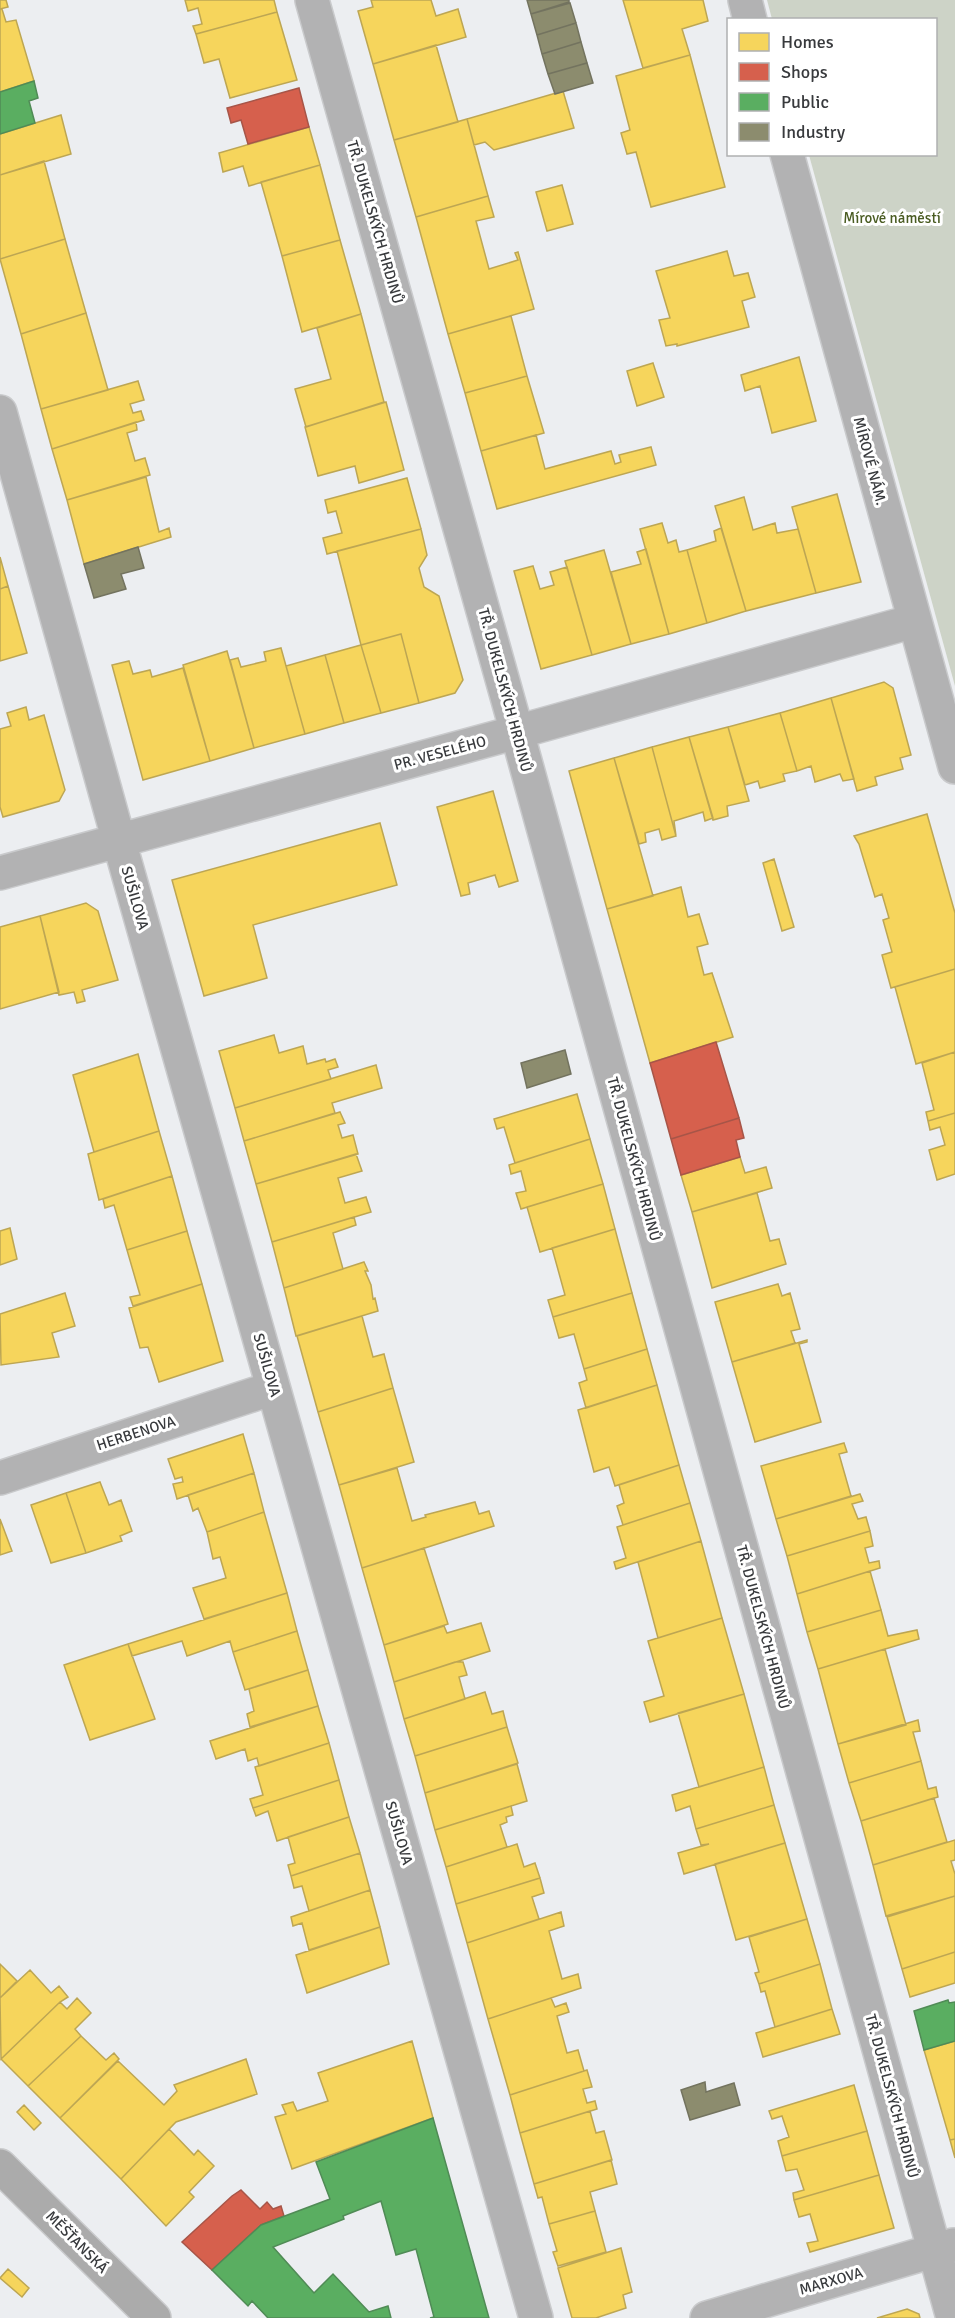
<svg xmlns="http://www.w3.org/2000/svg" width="955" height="2318" font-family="Signika,sans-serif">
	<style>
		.green { fill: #cdd3c7 }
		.homes { fill: #f6d55c; stroke: #bda653; stroke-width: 1.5 }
		.shops { fill: #d6604d; stroke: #a75548; stroke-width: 1.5 }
		.public { fill: #5aae61; stroke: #508b56; stroke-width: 1.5 }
		.industry { fill: #8c8c6e; stroke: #73735f; stroke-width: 1.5 }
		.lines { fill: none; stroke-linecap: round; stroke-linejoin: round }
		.minor-casing { stroke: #c9cacc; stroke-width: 36 }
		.major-casing { stroke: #c9cacc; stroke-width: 36 }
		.minor { stroke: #b2b2b3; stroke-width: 33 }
		.major { stroke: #ababab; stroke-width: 33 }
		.labels { text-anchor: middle; stroke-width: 6; stroke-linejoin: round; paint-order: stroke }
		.park-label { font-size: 15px; fill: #4a5c22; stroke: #fff }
		.street-label { font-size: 15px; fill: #383a3d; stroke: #fff }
	</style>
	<rect width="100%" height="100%" fill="#eceef1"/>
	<path class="green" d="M767 0H955V686L809 155 936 154V20L772 19Z"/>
	<path class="homes" d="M0 0H6L8 7 0 9Z
		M185 0H274L277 12 196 34 193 26 202 24 198 8 188 11Z
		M371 0H431L436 16 458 9 466 37 373 64 358 11 373 7Z
		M623 0H703L708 21 682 29 690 55 643 68Z
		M0 9H2L6 22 16 20 34 81 0 92Z
		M277 12 297 80 230 98 219 59 204 63 196 34Z
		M436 45 458 122 394 140 373 64Z
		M690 55 725 187 651 207 636 152 627 154 621 133 630 130 616 76Z
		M563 91 574 128 494 150 485 142 474 145 467 119Z
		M61 115 71 154 0 175V134Z
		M467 119 488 196 416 217 394 140Z
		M309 127 320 165 249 186 243 166 223 172 219 153Z
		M44 161 65 239 0 259V175Z
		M320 165 340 240 282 256 261 182Z
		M562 185 573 224 547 231 536 192Z
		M488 196 494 217 476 221 489 269 518 260 515 253 518 252 534 309 448 334 416 217Z
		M65 239 86 313 21 334 0 259Z
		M340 240 361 314 302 332 282 256Z
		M727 251 734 276 748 273 755 297 742 301 749 327 677 346V344L666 346 659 320 670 318 656 271Z
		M86 313 108 390 41 409 21 334Z
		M361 314 384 402 306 427 295 389 331 379 317 328Z
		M511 316 527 376 465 393 448 334Z
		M799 357 816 421 772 433 760 386 745 391 741 375Z
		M653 363 664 397 637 406 627 371Z
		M527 376 544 433 481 451 465 393Z
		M138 381 144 400 130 404 133 413 141 411 144 420 52 449 41 409Z
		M386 402 404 470 359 483 355 466 318 476 305 427Z
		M136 422 137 430 127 433 135 461 145 458 150 475 67 500 52 449Z
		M536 435 545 469 611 451 615 464 621 462 619 455 651 447 656 465 497 509 481 451Z
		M146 477 159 532 169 528 171 537 84 564 67 500Z
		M407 478 421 529 327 554 323 538 342 533 336 511 328 513 325 500Z
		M837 494 861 582 816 593 792 507Z
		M744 497 753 530 775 523 777 533 798 529 816 593 746 611 715 506Z
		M662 523 668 543 676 540 679 552 687 550 707 623 669 634 640 529Z
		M721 528 746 611 707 623 687 550 716 541 714 531Z
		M421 529 427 555 419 568 424 587 439 596 463 680 455 693 419 703 401 634 361 645 337 551Z
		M646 549 669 634 631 644 611 572 641 564 637 552Z
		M604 550 631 644 592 655 565 561Z
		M0 557 8 586 0 589Z
		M533 566 540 589 554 585 550 572 567 567 592 655 541 669 514 571Z
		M8 586 27 653 0 661V589Z
		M401 634 419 703 381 713 361 645Z
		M361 645 381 713 344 723 325 655Z
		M281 648 305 734 254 748 230 660 238 658 241 667 266 661 264 652Z
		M227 651 254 748 210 761 183 665Z
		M325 655 344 723 305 734 286 666Z
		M129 661 133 674 150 670 152 677 183 668 210 761 143 780 112 665Z
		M884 682 893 688 911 755 900 758 903 769 875 777 877 785 857 791 831 698Z
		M831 698 854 779 843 781 840 774 815 782 811 766 797 771 780 713Z
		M26 707 29 720 44 715 65 790 59 801 3 817 0 807V729L11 726 7 713Z
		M780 713 797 771 783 774 785 781 760 788 758 781 745 785 728 727Z
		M728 727 749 801 727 806 728 816 713 820 689 737Z
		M689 737 713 818 705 821 703 812 674 821 676 836 652 747Z
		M652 747 676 836 662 840 659 829 645 833 646 842 639 844 614 758Z
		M614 758 653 896 607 909 569 771Z
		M493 791 518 881 499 887 495 875 468 883 470 894 461 896 437 807Z
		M927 814 955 913V969L891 988 882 955 892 952 883 920 889 918 882 894 875 897 859 844 854 836Z
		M380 823 397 885 253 925 267 978 204 996 172 880Z
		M774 859 794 927 782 931 763 863Z
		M681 887 688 917 699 914 708 944 697 947 704 975 712 973 733 1037 650 1063 607 909Z
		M86 903 98 911 118 980 82 990 85 1001 77 1003 74 992 59 995 40 916Z
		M40 916 59 992 0 1009V927Z
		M955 969V1052L916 1064 895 987Z
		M274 1035 279 1053 303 1046 307 1064 325 1059 326 1062 335 1059 338 1067 328 1070 331 1079 235 1108 219 1051Z
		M955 1052V1113L928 1121 926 1112 934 1110 922 1063Z
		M138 1054 159 1131 94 1152 73 1075Z
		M376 1065 382 1088 332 1103 335 1113 244 1141 235 1108Z
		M577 1094 590 1139 515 1163 504 1127 497 1129 494 1119Z
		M340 1112 345 1123 338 1125 342 1138 353 1135 358 1154 256 1184 244 1141Z
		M955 1113V1174L937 1180 929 1150 945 1145 940 1127 930 1130 928 1121Z
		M159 1131 172 1176 99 1200 88 1154Z
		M590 1139 603 1184 521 1209 516 1193 526 1191 521 1171 511 1174 509 1165Z
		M356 1154 362 1171 338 1178 345 1203 366 1197 371 1212 272 1242 256 1184Z
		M740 1157 745 1173 766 1167 772 1188 692 1212 681 1175Z
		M172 1176 187 1231 127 1250 114 1205 105 1208 103 1199Z
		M603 1184 615 1229 540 1252 527 1207Z
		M757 1193 770 1241 779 1239 786 1264 712 1288 692 1212Z
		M354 1217 356 1225 333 1233 343 1269 284 1288 272 1242Z
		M10 1228 17 1259 0 1265V1231Z
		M615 1229 632 1293 553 1317 548 1300 565 1295 552 1248Z
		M187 1231 202 1284 133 1306 130 1297 140 1295 127 1250Z
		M364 1262 368 1271H365L371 1285 373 1299 375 1298 378 1311 296 1336 284 1288Z
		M202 1284 223 1361 159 1382 148 1347 140 1348 129 1308Z
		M778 1284 782 1296 790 1293 800 1329 791 1331 795 1343 732 1362 715 1302Z
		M65 1293 75 1326 52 1333 59 1357 1 1365 0 1314Z
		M632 1293 647 1349 584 1369 574 1334 559 1338 553 1317Z
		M362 1316 373 1357 384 1354 393 1388 318 1412 297 1336Z
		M807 1340V1342L799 1344 821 1422 755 1442 732 1362Z
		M647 1349 657 1385 586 1408 579 1383 587 1380 584 1369Z
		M657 1385 679 1465 615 1486 609 1467 594 1472 578 1410Z
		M393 1388 414 1462 339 1485 318 1412Z
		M243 1434 254 1473 177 1499 173 1484 183 1482 182 1477 175 1479 168 1459Z
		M844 1443 847 1452 839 1454 851 1496 776 1519 761 1466Z
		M679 1465 690 1503 623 1525 617 1506 624 1503 619 1485Z
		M397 1468 412 1521 426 1517 425 1515 475 1502 479 1514 489 1511 494 1526 362 1568 339 1485Z
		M254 1473 264 1512 207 1532 198 1508 193 1511 188 1495Z
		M100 1482 109 1505 121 1500 132 1531 120 1536 122 1541 86 1553 66 1493Z
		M66 1493 86 1553 51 1563 31 1505Z
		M860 1494 863 1501 852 1504 858 1519 866 1517 870 1531 787 1556 776 1519Z
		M690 1503 701 1541 616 1569 614 1562 626 1558 617 1527Z
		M264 1512 287 1593 204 1619 193 1588 226 1578 220 1557 213 1559 207 1532Z
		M0 1519 12 1551 0 1555Z
		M870 1531 873 1546 865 1548 869 1563 879 1561 880 1568 797 1594 787 1556Z
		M701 1541 722 1618 658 1638 638 1562Z
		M424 1548 448 1624 384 1645 362 1568Z
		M870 1571 881 1610 807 1632 797 1594Z
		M287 1593 297 1631 233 1652 230 1641 187 1656 182 1641 132 1656 128 1644Z
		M881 1610 888 1636 917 1630 919 1639 818 1669 807 1632Z
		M722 1618 744 1694 650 1722 644 1702 664 1696 648 1641Z
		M481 1623 490 1651 394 1682 384 1645 444 1626 447 1633Z
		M297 1631 308 1670 245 1690 233 1652Z
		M128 1644 155 1719 90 1740 64 1665Z
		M885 1649 906 1725 838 1744 818 1669Z
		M455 1662H463L467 1675 459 1677 465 1699 404 1719 394 1682Z
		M308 1670 318 1706 250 1727 247 1714 254 1711 249 1689Z
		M485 1692 492 1714 503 1711 507 1727 415 1756 404 1719Z
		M744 1694 764 1767 699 1787 678 1713Z
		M318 1706 329 1743 259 1766 257 1758 248 1761 245 1749 216 1759 210 1741Z
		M918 1720 920 1731 913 1732 921 1761 849 1783 838 1744Z
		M507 1727 518 1763 425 1793 415 1756Z
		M329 1743 339 1780 253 1808 250 1799 263 1795 255 1767Z
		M921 1761 928 1789 936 1787 938 1797 861 1821 849 1783Z
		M517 1764 527 1801 435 1830 425 1793Z
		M764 1767 774 1805 696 1829 690 1806 676 1811 672 1795Z
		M339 1780 349 1817 277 1841 268 1811 256 1816 253 1808Z
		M934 1798 947 1842 873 1865 861 1821Z
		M774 1805 785 1843 684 1874 678 1853 709 1844 701 1845 696 1829Z
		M511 1806 513 1815 506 1817 507 1822 500 1825 507 1847 446 1867 435 1830Z
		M349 1817 360 1853 291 1876 288 1865 295 1863 288 1837Z
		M955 1840V1860L951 1861 955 1874V1896L886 1916 873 1865Z
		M785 1843 807 1919 736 1940 715 1864Z
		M517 1844 524 1867 535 1863 540 1878 456 1904 446 1867Z
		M360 1853 370 1890 309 1911 302 1886 294 1888 291 1876Z
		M540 1878 544 1893 532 1897 539 1919 467 1943 456 1904Z
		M370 1890 380 1927 309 1950 302 1923 293 1926 291 1917Z
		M955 1896V1952L902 1969 887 1917Z
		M561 1912 564 1926 549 1931 562 1979 578 1974 581 1988 488 2019 467 1943Z
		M807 1919 820 1964 759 1984 755 1973 759 1972 749 1937Z
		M380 1927 389 1964 307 1993 296 1955Z
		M955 1952V1983L910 1997 902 1969Z
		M0 1964 17 1981 0 1998Z
		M820 1964 832 2009 775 2027 765 1991 761 1992 759 1984Z
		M30 1970 51 1993 59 1986 68 1997 60 2002 1 2059 0 1998Z
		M77 1998 91 2013 75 2029 81 2036 28 2086 1 2059 60 2002 67 2009Z
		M551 1998 555 2007 566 2003 569 2012 557 2016 567 2053 578 2050 584 2071 510 2095 488 2019Z
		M832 2009 840 2034 763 2057 756 2033Z
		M81 2036 106 2060 114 2053 119 2059 60 2118 28 2086Z
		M412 2041 433 2118 292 2169 275 2117 286 2114 282 2105 293 2102 297 2111 328 2101 318 2073Z
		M955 2041V2139L950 2140 924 2050Z
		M246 2059 257 2094 176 2122 121 2179 60 2118 118 2061 164 2105 177 2091 174 2085Z
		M587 2070 592 2087 583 2089 587 2103 595 2101 597 2109 520 2133 510 2095Z
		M854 2085 867 2131 782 2156 778 2141 789 2137 782 2116 772 2119 769 2111Z
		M24 2105 41 2123 34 2130 17 2112Z
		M590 2111 596 2133 604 2131 612 2160 534 2184 520 2133Z
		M169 2129 194 2155 198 2150 214 2166 189 2192 194 2197 166 2226 121 2179Z
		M867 2131 879 2175 794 2200 793 2193 804 2190 797 2169 786 2171 782 2156Z
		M955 2139V2158L950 2140Z
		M611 2160 617 2184 590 2192 595 2211 549 2224 542 2197 538 2198 534 2184Z
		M879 2175 894 2228 810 2252 807 2243 818 2241 810 2214 799 2217 794 2200Z
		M595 2211 606 2252 558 2266 553 2252 557 2251 549 2224Z
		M621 2248 632 2292 623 2295 626 2308 596 2318H572L558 2268Z
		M8 2269 29 2288 22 2297 0 2278Z
		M907 2309 919 2314 920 2318H877Z"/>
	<path class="shops" d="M299 88 309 127 248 144 241 120 231 123 227 108Z
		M716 1042 739 1118 671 1139 650 1063Z
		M739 1118 744 1138 736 1140 740 1157 681 1175 671 1139Z
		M241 2190 260 2209 267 2202 273 2209 281 2206 284 2216 261 2225 212 2270 182 2242 232 2196Z"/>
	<path class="public" d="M34 81 38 98 29 101 35 123 0 134V92Z
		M948 2000 949 2003 955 2002V2041L924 2050 914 2011Z
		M433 2118 489 2318H430L434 2317 416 2249 396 2255 381 2201 343 2216 344 2219 273 2247 314 2293 333 2274 369 2312 388 2306 391 2318H268L252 2301 248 2306 212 2270 261 2225 330 2199 316 2162Z"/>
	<path class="industry" d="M527 0H569V2L531 14Z
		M570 3 576 23 537 35 531 14Z
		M576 23 581 42 542 54 537 35Z
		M581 42 587 63 548 74 542 54Z
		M587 63 593 83 555 94 548 74Z
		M138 547 144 568 121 574 126 589 94 598 84 564Z
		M565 1050 571 1074 527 1088 521 1063Z
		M705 2082 706 2092 734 2083 740 2105 690 2120 681 2090Z"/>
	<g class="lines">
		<defs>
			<path id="minor" d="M312 0 517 732 953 2318
				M745 0 750 20
				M787 154 955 767
				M0 412 119 841 536 2318
				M0 873 517 732 914 621
				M0 1478 273 1388
				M707 2318 953 2245"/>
			<path id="major" d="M0 2166 154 2318"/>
		</defs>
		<use href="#minor" class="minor-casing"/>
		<use href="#major" class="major-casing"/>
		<use href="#minor" class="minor"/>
		<use href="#major" class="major"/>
	</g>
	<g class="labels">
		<g class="park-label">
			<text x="892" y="223">Mírové náměstí</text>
		</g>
		<g class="street-label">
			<text transform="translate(375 222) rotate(74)" y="5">TŘ. DUKELSKÝCH HRDINŮ</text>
			<text transform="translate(870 461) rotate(75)" y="5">MÍROVÉ NÁM.</text>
			<text transform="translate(505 690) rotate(75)" y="5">TŘ. DUKELSKÝCH HRDINŮ</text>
			<text transform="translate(440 753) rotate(-15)" y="5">PR. VESELÉHO</text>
			<text transform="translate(135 898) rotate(74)" y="5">SUŠILOVA</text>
			<text transform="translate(634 1159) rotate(75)" y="5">TŘ. DUKELSKÝCH HRDINŮ</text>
			<text transform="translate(267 1365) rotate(74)" y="5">SUŠILOVA</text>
			<text transform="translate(136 1433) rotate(-18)" y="5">HERBENOVA</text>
			<text transform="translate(763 1627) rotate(75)" y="5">TŘ. DUKELSKÝCH HRDINŮ</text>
			<text transform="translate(399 1833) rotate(74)" y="5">SUŠILOVA</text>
			<text transform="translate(892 2096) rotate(75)" y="5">TŘ. DUKELSKÝCH HRDINŮ</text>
			<text transform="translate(77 2242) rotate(45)" y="5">MĚŠŤANSKÁ</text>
			<text transform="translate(831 2281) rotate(-16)" y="5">MARXOVA</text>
		</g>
	</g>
	<rect x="727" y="18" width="210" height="138" fill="#ffffff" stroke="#afb0b1" stroke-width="1.5"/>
	<rect x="739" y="33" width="30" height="18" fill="#f6d55c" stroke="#afb0b1" stroke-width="1.5"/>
	<text x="781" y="48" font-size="18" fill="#383a3d">Homes</text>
	<rect x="739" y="63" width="30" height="18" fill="#d6604d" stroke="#afb0b1" stroke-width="1.5"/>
	<text x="781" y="78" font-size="18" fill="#383a3d">Shops</text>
	<rect x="739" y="93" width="30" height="18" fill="#5aae61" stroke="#afb0b1" stroke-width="1.5"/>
	<text x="781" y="108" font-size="18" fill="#383a3d">Public</text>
	<rect x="739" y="123" width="30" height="18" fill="#8c8c6e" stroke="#afb0b1" stroke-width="1.5"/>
	<text x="781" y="138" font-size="18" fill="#383a3d">Industry</text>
</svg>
